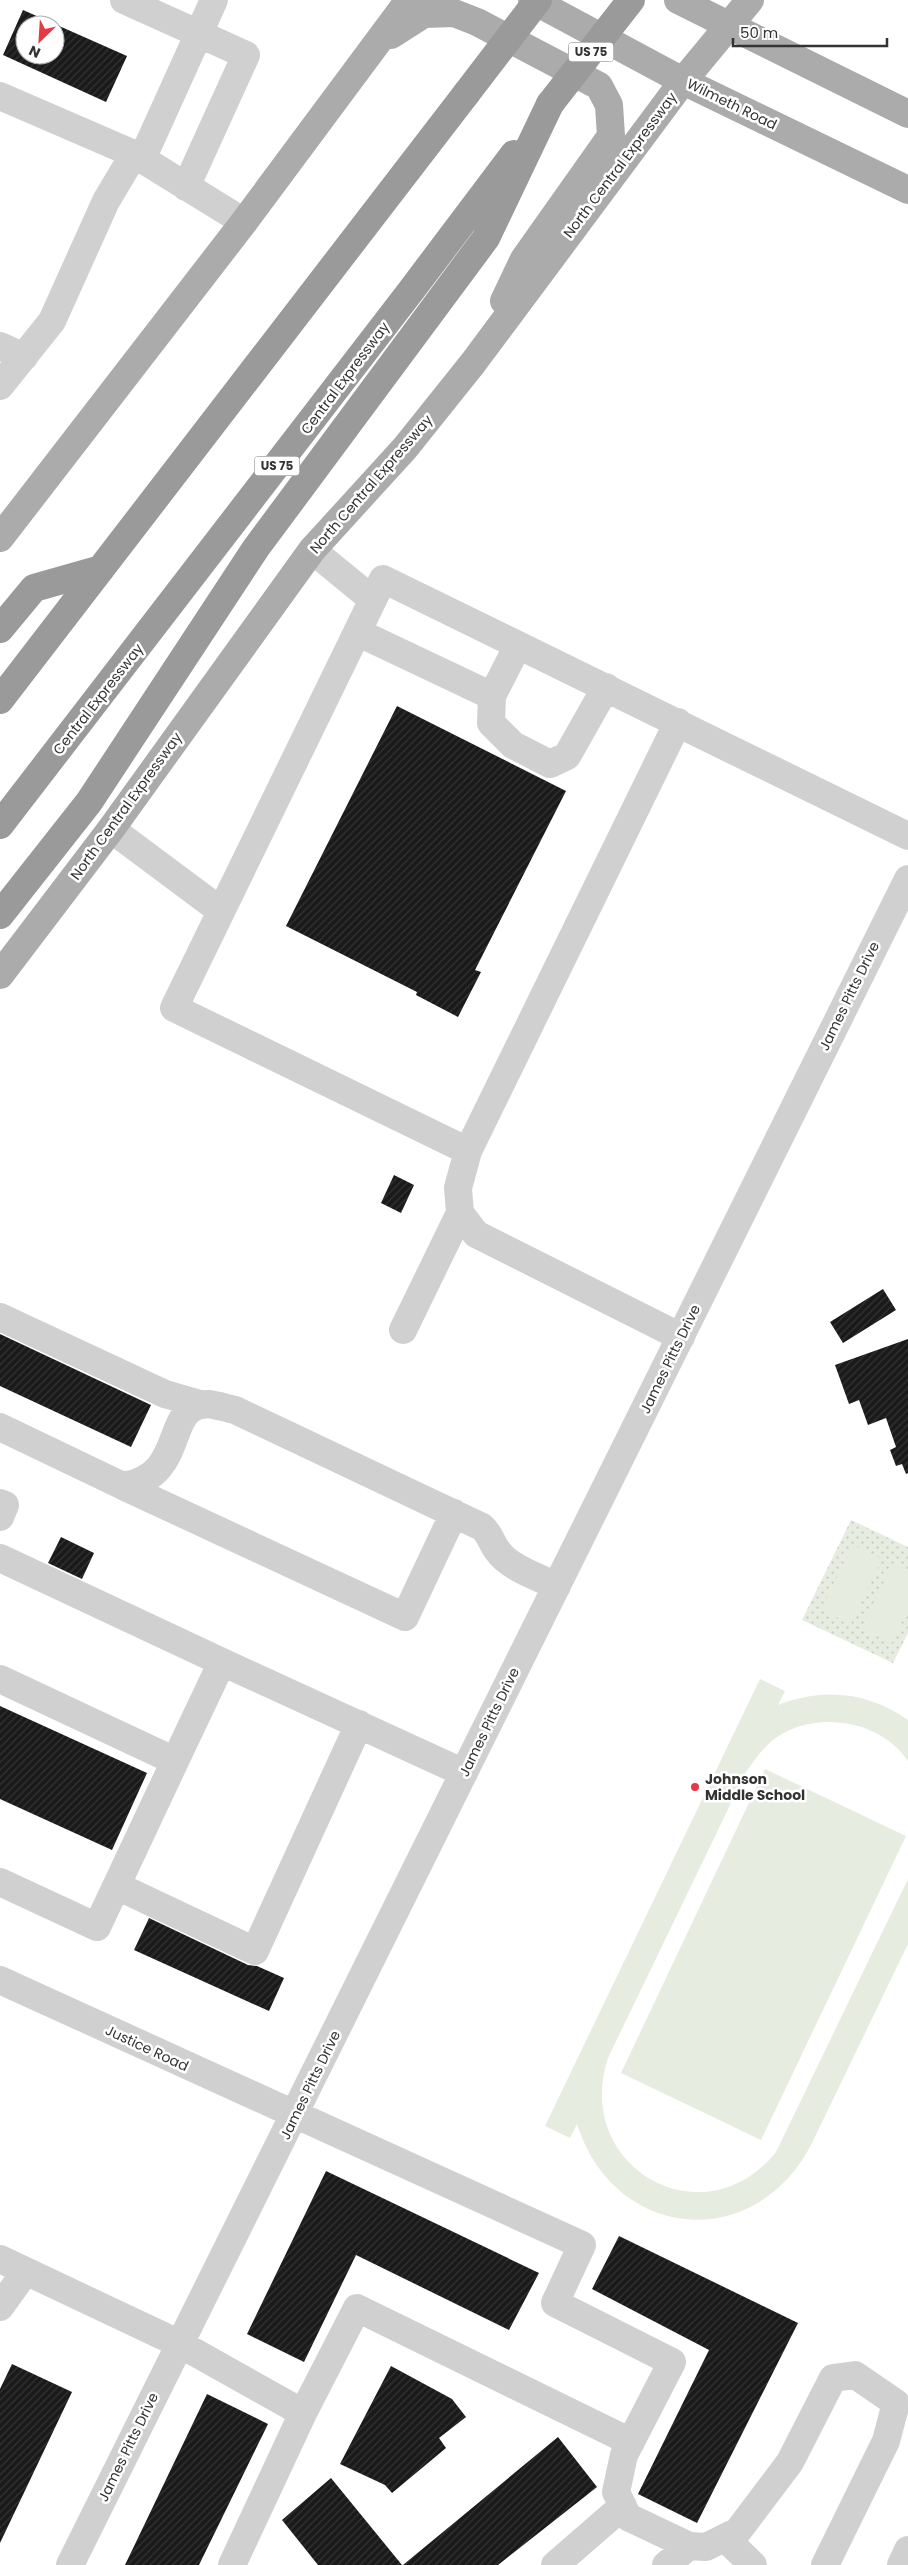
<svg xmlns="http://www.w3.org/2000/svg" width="908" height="2565" font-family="Poppins,sans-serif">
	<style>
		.grass { fill: url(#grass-dots) }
		.pitch { fill: #e6ecdf }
		.building { fill: url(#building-hatch); fill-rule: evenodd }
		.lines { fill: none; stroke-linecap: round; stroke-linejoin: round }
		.minor { stroke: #d0d0d0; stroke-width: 28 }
		.major { stroke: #ababab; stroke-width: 28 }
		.highway { stroke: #9a9a9a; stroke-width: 28 }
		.highway-bridge { stroke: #9a9a9a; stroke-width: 28 }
		.poi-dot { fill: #e63946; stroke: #fff; stroke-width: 2 }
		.labels { text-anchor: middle; stroke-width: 5; stroke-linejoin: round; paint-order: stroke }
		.shield { fill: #fff; stroke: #707070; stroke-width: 1 }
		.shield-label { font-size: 12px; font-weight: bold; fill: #333 }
		.street-label { font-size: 14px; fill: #333; stroke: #fff }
		.poi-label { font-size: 14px; font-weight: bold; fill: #333; stroke: #fff; text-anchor: start }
	</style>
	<defs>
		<pattern id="grass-dots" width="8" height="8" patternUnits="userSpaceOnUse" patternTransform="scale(1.25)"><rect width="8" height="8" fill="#e6ecdf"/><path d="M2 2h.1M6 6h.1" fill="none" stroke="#c6cbc0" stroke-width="1.8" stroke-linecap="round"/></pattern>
		<pattern id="building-hatch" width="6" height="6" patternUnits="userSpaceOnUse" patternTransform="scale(1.25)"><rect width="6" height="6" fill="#1a1a1a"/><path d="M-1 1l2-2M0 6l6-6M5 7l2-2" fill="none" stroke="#333"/></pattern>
	</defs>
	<rect width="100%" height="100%" fill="#fff"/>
	<path class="grass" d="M851 1520 908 1547V1633L893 1663 802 1620Z"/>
	<path class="pitch" d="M853 1545 882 1559 851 1624 821 1610Z
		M893 1564 908 1571V1609L892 1643 861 1629Z
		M760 1679 785 1691 778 1705C823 1687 869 1692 908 1720V1761C881 1720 817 1710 777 1737 764 1746 755 1759 746 1772L608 2058C572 2167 704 2242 776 2152L908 1879V1944L811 2145C754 2254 614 2241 577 2124L570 2138 545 2126Z
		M765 1769 906 1836 761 2140 621 2073Z"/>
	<path class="building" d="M23 10 127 56 106 102 3 55ZM25 25H55V55H25Z
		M397 706 566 791 475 970 481 972 458 1017 416 995 417 992 286 926Z
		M394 1175 414 1185 401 1213 381 1203Z
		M883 1289 896 1310 843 1343 830 1322Z
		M0 1334 151 1405 131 1447 0 1386Z
		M908 1339V1473L906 1474 902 1464 896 1466 890 1450 896 1447 886 1418 868 1425 859 1400 849 1404 835 1365Z
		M61 1537 94 1553 82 1579 48 1563Z
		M0 1706 147 1773 112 1850 0 1799Z
		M149 1918 248 1965 257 1966 284 1978 269 2011 134 1950Z
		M326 2171 539 2273 509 2330 356 2255 304 2362 247 2334Z
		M619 2236 798 2323 697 2523 638 2494 709 2350 592 2289Z
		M12 2364 72 2392 0 2543V2389Z
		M391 2366 452 2399 466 2417 439 2438 446 2448 392 2493 385 2485 340 2464Z
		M207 2394 268 2424 199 2565H125Z
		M558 2437 597 2487 498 2565H403Z
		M331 2478 402 2565H318L282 2520Z"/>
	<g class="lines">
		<path class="minor" d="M124 0 246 55 186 187
			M0 96 134 154 244 222
			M142 159 214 0
			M0 346 24 357
			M0 386 52 321 106 201 134 154
			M312 550 373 600
			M357 632 492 696
			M518 645 492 696 491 723 513 745 550 764 567 756 606 687
			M678 722 468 1151 458 1188 460 1213 476 1234 681 1337
			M111 829 221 911
			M468 1151 174 1008 383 579 908 836
			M0 1317 165 1394 203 1405
			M403 1330 460 1213
			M0 1427 123 1486C189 1476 162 1404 208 1404 217 1405 226 1408 235 1410L482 1527C490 1534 491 1542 497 1550 509 1568 538 1577 557 1586
			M123 1486 405 1617 454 1513
			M0 1503 5 1505 0 1517
			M0 1558 222 1662 175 1761 0 1679
			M222 1662 464 1773
			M0 1882 97 1927 175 1761
			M117 1886 255 1951 359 1724
			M0 1980 582 2245 555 2303 672 2362 624 2455 616 2492 628 2517 689 2546 706 2547 738 2531 790 2462 833 2378 855 2375 896 2403 886 2441 825 2565
			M0 2259 180 2344 303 2413
			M0 2307 26 2271
			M725 2538 753 2565
			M70 2565 908 879
			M232 2565 303 2413 357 2308 631 2442
			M555 2565 623 2506
			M666 2565 689 2546
			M901 2565 908 2550"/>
		<path class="major" d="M532 0 683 81 908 190
			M678 0 908 114
			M391 35 424 14 454 13 477 22 599 86 609 105 611 136 524 259 504 301
			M0 538 244 222 409 0
			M0 975 111 829 312 550 405 448 473 363 683 81 750 0"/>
		<path class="highway" d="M0 629 34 588 101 569
			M0 700 466 94
			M0 825 410 292 514 154
			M0 915 89 802 256 548 486 238 550 104"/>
		<path class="highway-bridge" d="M466 94 538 0
			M550 104 631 0"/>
	</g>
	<circle class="poi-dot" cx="695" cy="1787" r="5"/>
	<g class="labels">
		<g class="shield">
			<rect x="568.5" y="42.5" width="45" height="19" rx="4"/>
			<rect x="254.5" y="456.5" width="45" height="19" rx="4"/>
		</g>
		<g class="shield-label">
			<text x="591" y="56">US 75</text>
			<text x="277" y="470">US 75</text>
		</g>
		<g class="street-label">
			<text transform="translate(732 104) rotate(26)" y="5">Wilmeth Road</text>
			<text transform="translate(620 165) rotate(-53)" y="5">North Central Expressway</text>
			<text transform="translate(345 378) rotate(-53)" y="5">Central Expressway</text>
			<text transform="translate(371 484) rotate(-49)" y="5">North Central Expressway</text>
			<text transform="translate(98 699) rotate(-52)" y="5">Central Expressway</text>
			<text transform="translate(126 806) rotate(-54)" y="5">North Central Expressway</text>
			<text transform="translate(849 996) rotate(-64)" y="5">James Pitts Drive</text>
			<text transform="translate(670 1359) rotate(-64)" y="5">James Pitts Drive</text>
			<text transform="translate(489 1722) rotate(-64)" y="5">James Pitts Drive</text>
			<text transform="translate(147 2048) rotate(25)" y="5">Justice Road</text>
			<text transform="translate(310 2085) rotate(-64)" y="5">James Pitts Drive</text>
			<text transform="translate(128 2447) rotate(-64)" y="5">James Pitts Drive</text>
		</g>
		<g class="poi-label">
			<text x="705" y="1784">Johnson<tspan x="705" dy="16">Middle School</tspan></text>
		</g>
	</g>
	<g transform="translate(40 40) rotate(205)"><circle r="24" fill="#ffffff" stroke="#adadad"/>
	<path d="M0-4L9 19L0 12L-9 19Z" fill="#e63946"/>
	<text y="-8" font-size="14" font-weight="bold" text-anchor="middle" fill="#333333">N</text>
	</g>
	<path d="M733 38v8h154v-8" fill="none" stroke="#333333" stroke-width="2.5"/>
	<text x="740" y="38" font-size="15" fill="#333333" stroke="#ffffff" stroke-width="4" paint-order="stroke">50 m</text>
</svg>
